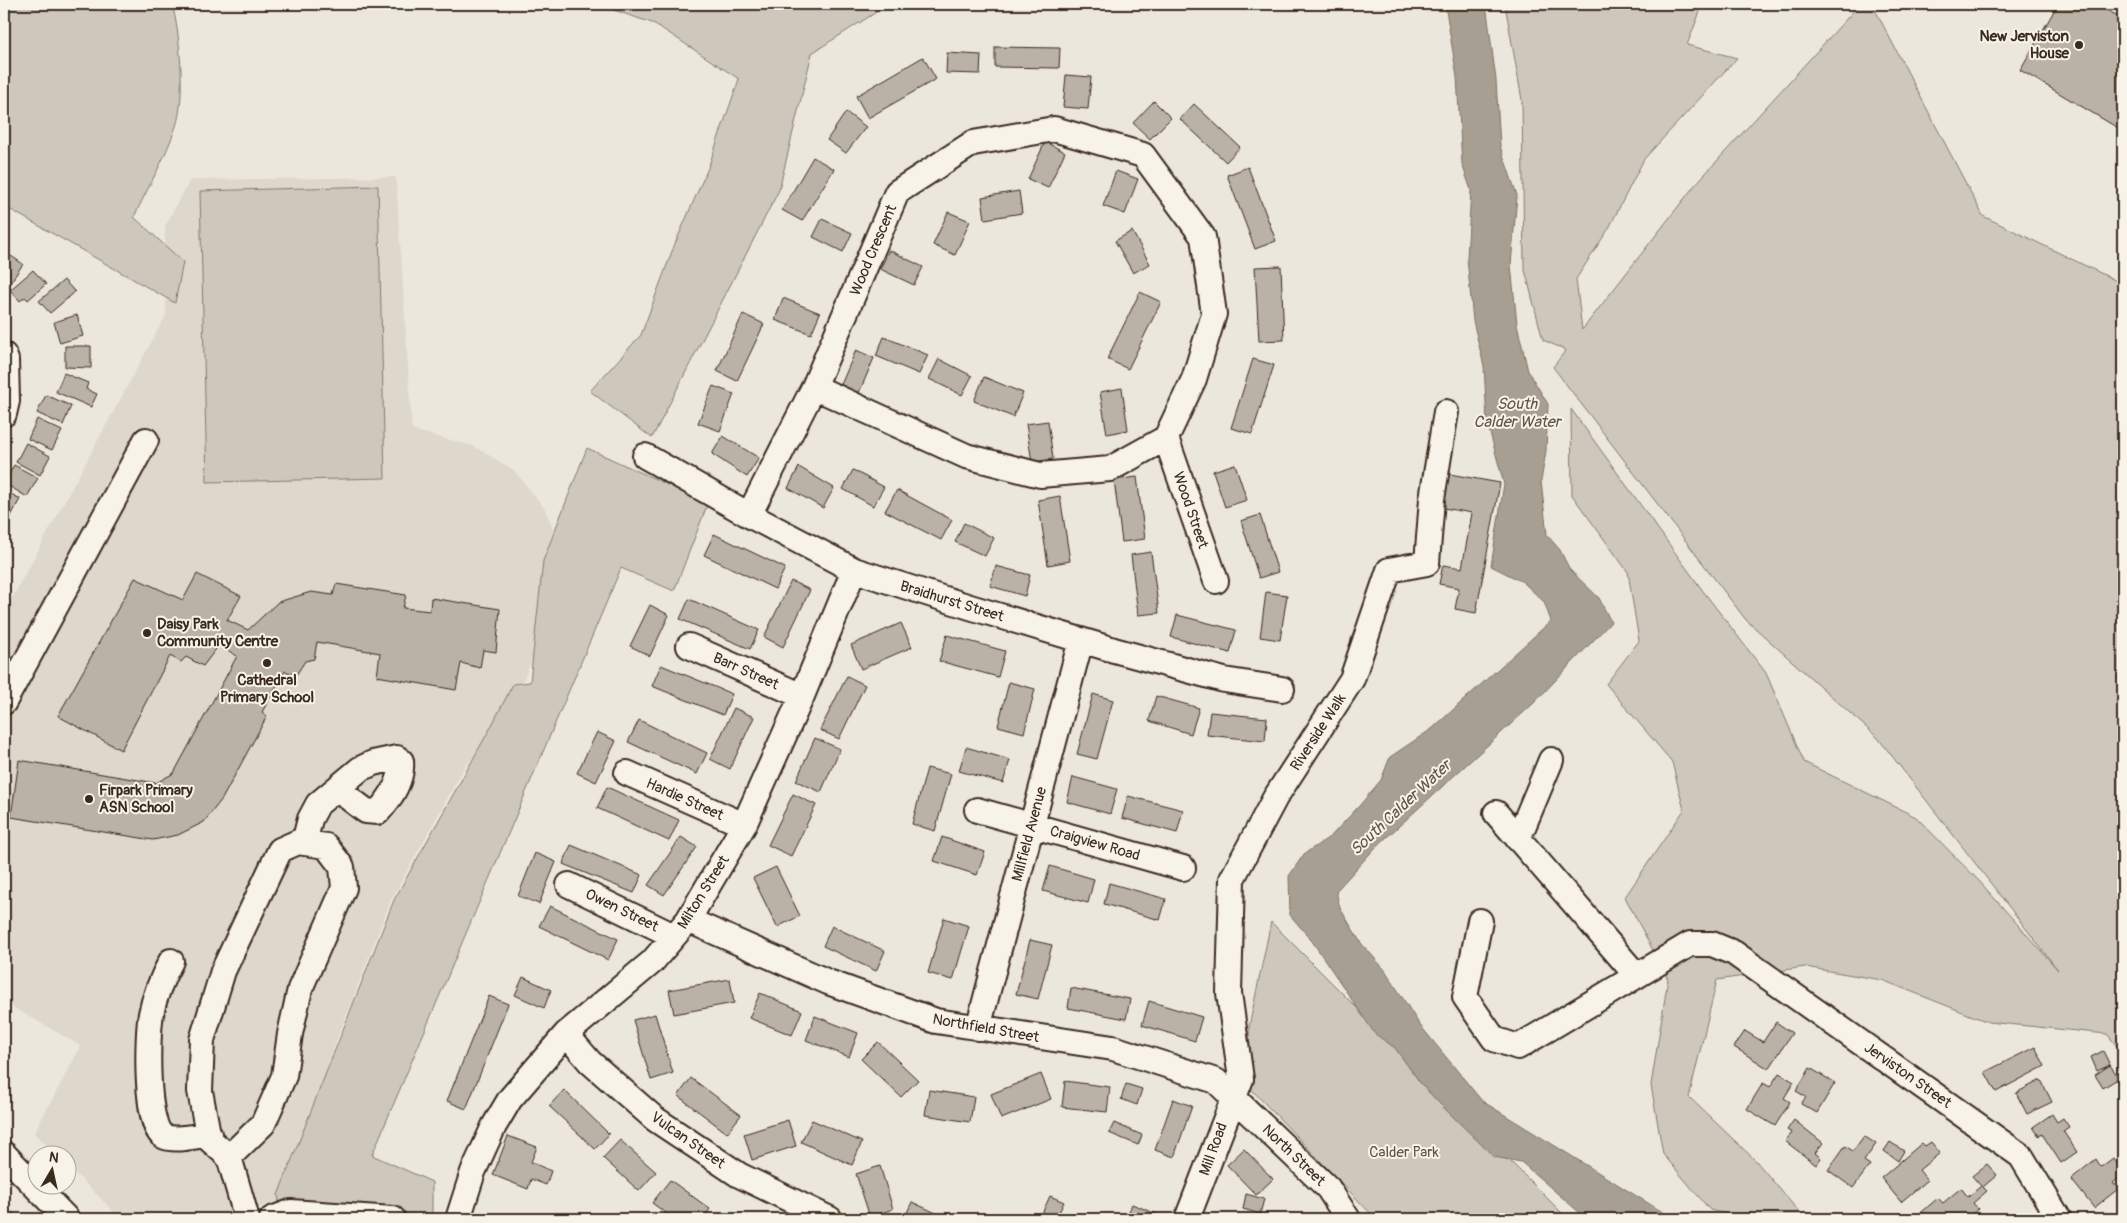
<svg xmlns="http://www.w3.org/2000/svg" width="2127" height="1223" font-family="Pangolin,sans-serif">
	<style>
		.built { fill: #ddd7cc }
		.green { fill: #cec8bc; stroke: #84796d }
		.water { fill: #a89f93; stroke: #7c7064 }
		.building { fill: #bab2a7; stroke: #3b2a1e }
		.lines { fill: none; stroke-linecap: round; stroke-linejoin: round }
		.minor-casing { stroke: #3b2a1e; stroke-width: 28 }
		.minor { stroke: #f7f3e8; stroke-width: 24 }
		.poi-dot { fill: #3b2a1e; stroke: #f7f3e8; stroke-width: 2 }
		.labels { text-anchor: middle; stroke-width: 4; stroke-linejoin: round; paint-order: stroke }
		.poi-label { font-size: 15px; font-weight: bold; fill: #3b2a1e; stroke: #f7f3e8; text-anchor: start }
		.street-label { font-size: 15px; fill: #3b2a1e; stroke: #f7f3e8 }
		.park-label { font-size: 15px; fill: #605246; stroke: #f7f3e8 }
		.water-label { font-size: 16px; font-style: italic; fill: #615347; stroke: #f7f3e8 }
	</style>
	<rect width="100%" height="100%" fill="#ece7dc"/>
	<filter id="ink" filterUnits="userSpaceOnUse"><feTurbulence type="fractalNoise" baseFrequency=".02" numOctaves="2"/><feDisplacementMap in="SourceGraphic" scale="10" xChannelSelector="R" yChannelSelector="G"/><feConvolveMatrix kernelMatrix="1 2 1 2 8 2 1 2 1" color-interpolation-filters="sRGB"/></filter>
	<g filter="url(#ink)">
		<path class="built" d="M396 177 412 430 473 446 514 470 545 509 569 568 510 713 464 768 391 900 334 1047 314 1129V1200L268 1204 235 1219H121L68 1166V1156L57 1155 34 1133 81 1046 4 1002V613L166 315 165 226 190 180Z"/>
		<path class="green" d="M4 4H172C180 32 186 98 176 126 166 157 148 187 134 217L183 262 175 303 4 206Z
			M596 4H889L812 53 779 190 652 438 590 391 641 335 674 246 708 168 739 79 655 24Z
			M1505 4H1703L1687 45 1737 58 1644 159 1609 228 1576 279 1582 330 1695 185 1860 4H1872L1983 216 2123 284V1054L2107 1034 1988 1022 1882 980 1805 967 1717 980 1689 1097 1756 1161 1805 1219H1746L1710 1210 1663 1154 1651 1085 1668 979 1625 897 1684 810 1672 762 1606 684 1639 641 1628 572 1572 495 1571 409 1703 591 1766 673 1804 762 1916 817 1980 882 2058 970 1878 738 1746 620 1553 367 1566 350 1543 340 1524 266 1522 100Z
			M378 186 385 478 207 482 200 191Z
			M587 448 708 503 674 591 621 568 372 1155 432 1182V1219H282L278 1195 394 900 491 727 513 684 530 682 543 561Z
			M1271 922 1568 1219H1376L1251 1089 1249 1027Z"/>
		<path class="water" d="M1445 4H1486L1496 80 1500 146 1517 195 1511 265 1517 324 1528 371 1548 404 1546 451 1541 481 1547 535 1560 550 1570 570 1599 598 1611 622 1534 703 1376 847 1336 891 1340 908 1361 943 1385 970 1419 1024 1482 1101 1674 1219H1587L1521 1162 1494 1157 1440 1104 1421 1084 1395 1048 1375 1034 1312 941 1290 915 1289 876 1304 854 1331 836 1360 805 1381 780 1390 757 1433 728 1551 621 1544 602 1523 582 1491 566 1504 484 1487 422 1484 366 1473 321 1467 258 1471 190 1462 164 1457 77Z"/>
		<path class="building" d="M2058 4H2096L2123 19V131L2020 70Z
			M995 47 1060 48 1059 68 995 67Z
			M947 53 981 55 980 74 946 73Z
			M923 57 936 79 868 118 856 96Z
			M1066 75 1091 77 1088 109 1063 107Z
			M1154 101 1171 118 1150 139 1133 123Z
			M1194 104 1240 147 1226 162 1180 119Z
			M846 112 866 127 846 153 827 140Z
			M1045 142 1065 152 1048 188 1028 179Z
			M813 157 834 169 802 221 782 210Z
			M1248 167 1276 241 1255 249 1227 175Z
			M1116 171 1138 179 1125 214 1103 206Z
			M1019 191 1022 213 985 219 982 197Z
			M948 212 970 221 955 255 933 245Z
			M822 219 852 233 843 252 813 237Z
			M1132 231 1150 264 1133 273 1115 241Z
			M889 250 923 267 914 285 880 269Z
			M5 252 23 264 8 286 4 283Z
			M1281 266 1284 340 1259 341 1255 267Z
			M33 270 46 284 28 300 25 297 20 301 10 290Z
			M64 280 75 292 50 313 39 301Z
			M1140 292 1161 302 1128 369 1107 359Z
			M783 298 820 313 811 334 775 320Z
			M743 314 764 324 737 381 717 371Z
			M77 315 83 336 60 343 54 322Z
			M884 337 928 355 919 374 876 356Z
			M65 346H91V368L65 367Z
			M856 350 874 358 858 395 840 387Z
			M939 359 972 376 962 395 929 379Z
			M1253 359 1274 365 1252 434 1231 428Z
			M64 373 88 383 86 389 97 394 91 407 56 392Z
			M984 377 1023 393 1013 417 974 401Z
			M713 386 734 394 720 431 698 423Z
			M1122 388 1128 430 1107 434 1100 392Z
			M46 395 71 406 63 425 37 413Z
			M37 419 62 431 52 450 28 439Z
			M1048 421 1053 459 1032 462 1026 424Z
			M723 436 759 458 747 477 712 454Z
			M26 443 50 456 40 475 16 462Z
			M1235 464 1247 500 1225 507 1213 471Z
			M14 465 38 478 27 497 4 483Z
			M799 467 834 488 823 508 788 488Z
			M853 470 884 487 873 506 843 489Z
			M1444 473 1500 483 1476 613 1455 609 1459 588 1439 584 1443 565 1462 568 1472 513 1438 507Z
			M1137 477 1145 539 1122 542 1114 480Z
			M4 490 20 499 10 518 4 515Z
			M897 490 952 520 941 540 885 511Z
			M1060 496 1070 561 1048 565 1038 500Z
			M1260 515 1278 572 1259 578 1241 521Z
			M964 523 994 538 985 556 955 542Z
			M714 534 785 568 775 589 704 555Z
			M1151 552 1159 613 1138 615 1131 555Z
			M996 566 1030 575 1025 596 990 586Z
			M197 574 241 596 227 620 248 630 278 602 311 592 333 595 336 584 406 595 403 608 430 611 431 598 500 609 496 652 483 650 480 668 461 663 456 690 377 676 380 653 317 642 314 659 305 661 296 675 285 671 262 712 267 716 222 799 204 822 178 835 153 840 11 817 19 760 156 783 174 773 237 656 219 645 203 666 186 657 181 662 170 656 121 750 58 716 135 578 183 600Z
			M791 581 810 590 783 647 764 637Z
			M1266 592 1287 595 1280 640 1260 637Z
			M689 599 759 630 750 649 680 619Z
			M650 605 669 615 650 656 630 646Z
			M1177 615 1236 630 1230 653 1171 637Z
			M901 623 912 647 861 669 851 645Z
			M947 635 1005 651 998 677 939 661Z
			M661 665 732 694 723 715 652 686Z
			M847 676 865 685 839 739 820 730Z
			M1009 682 1035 689 1024 733 998 726Z
			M1093 694 1113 700 1097 759 1077 754Z
			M1156 696 1199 708 1191 734 1149 721Z
			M734 708 754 717 730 769 710 759Z
			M1210 712 1267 718 1265 741 1207 735Z
			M639 720 707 753 697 774 628 742Z
			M597 732 616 741 596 782 577 773Z
			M815 738 840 749 821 792 796 781Z
			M966 747 1010 760 1003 783 959 771Z
			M927 768 951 774 935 831 912 824Z
			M1073 777 1117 789 1110 814 1067 802Z
			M607 787 679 820 669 841 597 808Z
			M793 794 816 805 791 856 768 845Z
			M1128 796 1183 810 1177 833 1122 818Z
			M681 837 697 847 664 895 648 885Z
			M942 837 985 852 977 875 934 861Z
			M571 845 642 875 634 893 563 864Z
			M535 853 556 862 539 904 518 896Z
			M1050 866 1094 879 1088 903 1043 891Z
			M776 867 800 916 777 927 753 878Z
			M1109 883 1166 899 1160 920 1104 904Z
			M550 906 618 939 608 960 539 926Z
			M944 918 969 926 953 980 928 973Z
			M832 926 885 951 876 971 823 946Z
			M1030 940 1052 945 1038 999 1016 994Z
			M523 977 551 990 544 1008 515 995Z
			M730 979 734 1003 674 1014 669 990Z
			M1071 988 1130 999 1126 1019 1068 1008Z
			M760 993 802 1011 792 1035 749 1018Z
			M489 996 508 1004 466 1109 447 1101Z
			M1149 1001 1202 1017 1195 1041 1142 1025Z
			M655 1014 673 1073 651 1080 633 1020Z
			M815 1016 858 1033 849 1057 806 1040Z
			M1776 1022 1792 1033 1769 1069 1734 1047 1745 1031 1763 1042Z
			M878 1042 918 1080 901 1097 861 1059Z
			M2035 1047 2045 1066 1996 1092 1985 1072Z
			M2103 1051 2110 1065 2097 1071 2091 1057Z
			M2110 1065 2119 1078 2103 1088 2095 1075Z
			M1810 1068 1835 1083 1817 1113 1801 1104 1806 1097 1796 1091Z
			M1779 1073 1794 1082 1784 1098 1790 1102 1775 1126 1747 1109 1763 1083 1770 1087Z
			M1041 1074 1051 1099 1001 1119 991 1094Z
			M691 1078 741 1115 727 1133 678 1096Z
			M2041 1080 2052 1102 2027 1114 2016 1093Z
			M1065 1081 1110 1087 1107 1112 1062 1107Z
			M1126 1084 1142 1089 1137 1105 1121 1099Z
			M564 1090 609 1134 595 1149 549 1106Z
			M929 1090 974 1097 970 1122 925 1115Z
			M1173 1099 1192 1106 1174 1157 1155 1150Z
			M2052 1114 2057 1122 2063 1118 2069 1127 2063 1131 2077 1152 2061 1163 2042 1134 2039 1136 2033 1127Z
			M788 1120 796 1146 752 1160 744 1134Z
			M812 1120 862 1142 852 1165 801 1142Z
			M1794 1120 1823 1143 1815 1153 1821 1158 1816 1165 1785 1141 1792 1133 1787 1130Z
			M1114 1123 1142 1135 1138 1145 1109 1133Z
			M508 1136 537 1147 531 1162 551 1171 546 1185 531 1179 528 1189 493 1175Z
			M1864 1136 1876 1144 1864 1161 1870 1165 1853 1188 1828 1170 1845 1146 1853 1151Z
			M620 1140 656 1172 639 1191 603 1158Z
			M1890 1142 1904 1151 1898 1161 1884 1151Z
			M1931 1142 1940 1153 1919 1170 1927 1180 1901 1202 1881 1178 1922 1143 1925 1146Z
			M1244 1149 1273 1179 1256 1195 1227 1165Z
			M2113 1158 2123 1171V1175L2113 1183 2118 1189 2094 1208 2071 1179 2096 1159 2101 1167Z
			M1987 1164 1997 1175 1983 1187 1987 1191 1973 1203 1978 1209 1966 1219H1918L1916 1217 1938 1198 1943 1203 1961 1188 1968 1197 1981 1186 1972 1176Z
			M880 1166 893 1209 870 1217 856 1174Z
			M670 1180 710 1209 703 1219H674L652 1203Z
			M1246 1194 1264 1199 1260 1214 1243 1209Z
			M1050 1196 1064 1202 1056 1219 1040 1218Z
			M912 1202 949 1219H904Z
			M1132 1204 1159 1215 1158 1219H1126Z
			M5 1206 19 1219H4Z
			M2123 1212V1219H2106Z"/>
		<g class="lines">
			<defs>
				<path id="minor" d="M4 355 6 360 7 401 4 414
					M1166 438 1216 581
					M645 456 749 515 854 570 970 607 1114 650 1224 680 1282 689
					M749 515 814 387 897 192 973 143 1054 129 1143 155 1203 237 1214 314 1194 379 1166 438 1110 469 1040 475 966 456 814 387
					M689 646 802 696
					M4 702 146 440
					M627 773 744 825
					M977 810 1183 868
					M1496 813 1637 976
					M1518 839 1551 760
					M304 843 310 819 318 804 360 769 373 763 397 758 401 761C403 781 391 798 378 812L366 811 337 789
					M569 885 674 936
					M688 920 828 982 936 1021 1113 1048 1216 1081 1328 1188 1348 1219
					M1480 921 1465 997 1494 1039 1518 1047 1690 944H1712L1734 953 2021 1156 2059 1219
					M171 961C162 978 155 994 151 1014 147 1034 145 1126 163 1136 175 1142 196 1136 209 1134
					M978 1028 1081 640
					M566 1034 590 1062 655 1119 739 1175 830 1219
					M4 1154 67 1219
					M229 1157 263 1124 284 1076 290 1034 300 989 344 888 342 867 326 846 298 842 280 850 223 971 202 1040 200 1091 209 1139 229 1157 247 1219
					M272 1219 291 1212 393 1219
					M458 1219 473 1172 494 1126 510 1099 566 1034 652 962 688 920 744 825 802 696 854 570
					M1187 1219 1241 1079 1229 993 1232 879 1275 798 1352 679 1389 570 1427 563 1432 499 1446 412"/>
			</defs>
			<use href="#minor" class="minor-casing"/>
			<use href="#minor" class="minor"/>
		</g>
	</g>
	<g class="poi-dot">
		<circle cx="2079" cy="45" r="5"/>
		<circle cx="147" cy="633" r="5"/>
		<circle cx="267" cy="663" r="5"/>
		<circle cx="89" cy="799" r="5"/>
	</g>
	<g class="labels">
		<g class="poi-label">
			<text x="2069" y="41" text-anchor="end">New Jerviston<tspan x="2069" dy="17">House</tspan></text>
			<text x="157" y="629">Daisy Park<tspan x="157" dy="17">Community Centre</tspan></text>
			<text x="267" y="685" text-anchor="middle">Cathedral<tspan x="267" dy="17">Primary School</tspan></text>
			<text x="99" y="795">Firpark Primary<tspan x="99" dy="17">ASN School</tspan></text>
		</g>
		<g class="street-label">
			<text transform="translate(873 250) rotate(-67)" y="5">Wood Crescent</text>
			<text transform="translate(1191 510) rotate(71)" y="5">Wood Street</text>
			<text transform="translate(952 601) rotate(17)" y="5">Braidhurst Street</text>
			<text transform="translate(746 671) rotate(24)" y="5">Barr Street</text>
			<text transform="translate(1318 732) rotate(-57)" y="5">Riverside Walk</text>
			<text transform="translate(685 799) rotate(24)" y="5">Hardie Street</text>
			<text transform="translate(1029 834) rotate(-75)" y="5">Millfield Avenue</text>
			<text transform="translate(1095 843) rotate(16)" y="5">Craigview Road</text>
			<text transform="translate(703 892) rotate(-58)" y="5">Milton Street</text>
			<text transform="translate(622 910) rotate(26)" y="5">Owen Street</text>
			<text transform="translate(986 1028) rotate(10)" y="5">Northfield Street</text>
			<text transform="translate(1908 1075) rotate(35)" y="5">Jerviston Street</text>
			<text transform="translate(688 1140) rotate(35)" y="5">Vulcan Street</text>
			<text transform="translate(1213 1149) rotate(-70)" y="5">Mill Road</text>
			<text transform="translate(1294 1155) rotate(44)" y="5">North Street</text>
		</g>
		<g class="park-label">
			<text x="1404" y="1157">Calder Park</text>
		</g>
		<g class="water-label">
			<text x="1517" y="409">South<tspan x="1517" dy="18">Calder Water</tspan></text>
			<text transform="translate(1400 807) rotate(-43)" y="6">South Calder Water</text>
		</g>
	</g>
	<rect width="2127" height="1223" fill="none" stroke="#f7f3e8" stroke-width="20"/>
	<rect x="10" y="10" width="2107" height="1203" fill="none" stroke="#3b2a1e" stroke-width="2" filter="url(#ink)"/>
	<g transform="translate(52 1170) rotate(9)"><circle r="24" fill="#f7f3e8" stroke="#aca397"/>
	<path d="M0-4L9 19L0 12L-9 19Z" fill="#3b2a1e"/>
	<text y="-8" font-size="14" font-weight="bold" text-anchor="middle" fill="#3b2a1e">N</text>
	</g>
</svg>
